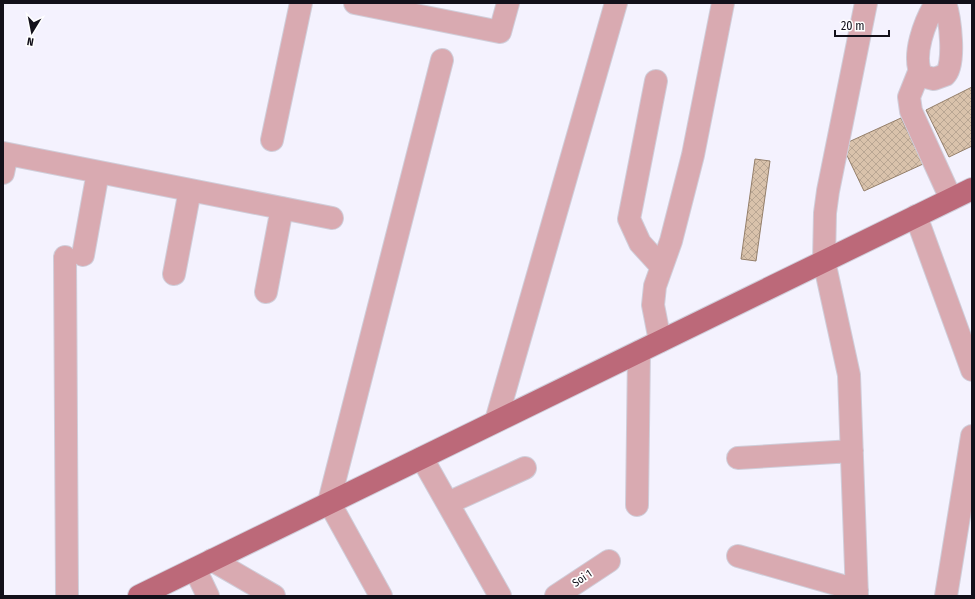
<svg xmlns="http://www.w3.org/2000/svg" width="975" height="599" font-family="'Fira Sans Condensed',sans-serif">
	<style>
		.building { fill: url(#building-cross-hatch); stroke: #947f6a }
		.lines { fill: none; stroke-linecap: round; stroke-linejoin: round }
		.minor-casing { stroke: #d0ceda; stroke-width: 24 }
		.major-casing { stroke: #d0ceda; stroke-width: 24 }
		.minor { stroke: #d9aab1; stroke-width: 22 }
		.major { stroke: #bc6979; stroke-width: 22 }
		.labels { text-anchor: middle; stroke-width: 3.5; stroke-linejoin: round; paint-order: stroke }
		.street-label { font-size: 11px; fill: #12101a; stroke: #fff }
	</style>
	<defs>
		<pattern id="building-cross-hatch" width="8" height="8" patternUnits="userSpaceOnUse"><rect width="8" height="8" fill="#d9c2ab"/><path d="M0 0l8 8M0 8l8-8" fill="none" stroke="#b9a693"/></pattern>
	</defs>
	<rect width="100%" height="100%" fill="#f4f2fe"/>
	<path class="building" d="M972 87V146L949 157 926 110Z
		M901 118 923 164 864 191 842 145Z
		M755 159 770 161 756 261 741 259Z"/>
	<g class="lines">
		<defs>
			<path id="minor" d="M355 3 500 32 508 3
				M936 3C925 21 911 56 922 76L934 79 945 75C956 65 950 17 945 3
				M919 72 909 97 911 111 951 199
				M656 81 629 219 640 243 661 266
				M272 140 301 3
				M3 153 332 218
				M3 173 7 154
				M916 216 972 370
				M83 255 98 172
				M65 257 67 596
				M174 274 190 190
				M266 292 282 208
				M660 341 653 305 655 286 671 241 693 155 723 3
				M496 421 616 3
				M422 458 500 596
				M738 458 852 451
				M448 503 525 468
				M637 505 639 352
				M738 556 857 590
				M212 560 274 596
				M195 569 208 596
				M381 596 329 502 442 60
				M556 596 609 561
				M857 596 849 375 824 261 825 213 828 191 866 3
				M946 596 972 436"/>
			<path id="major" d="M139 596 972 189"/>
		</defs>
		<use href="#minor" class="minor-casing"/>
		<use href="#major" class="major-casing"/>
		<use href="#minor" class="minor"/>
		<use href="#major" class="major"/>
	</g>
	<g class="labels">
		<g class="street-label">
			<text transform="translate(582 578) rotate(-34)" y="4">Soi 1</text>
		</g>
	</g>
	<rect width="975" height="599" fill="none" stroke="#12101a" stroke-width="8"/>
	<g transform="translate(32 32) rotate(190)" stroke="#ffffff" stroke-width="3" paint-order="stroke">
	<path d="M0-3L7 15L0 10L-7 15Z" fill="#12101a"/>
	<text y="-6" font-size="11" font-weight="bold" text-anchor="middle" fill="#12101a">N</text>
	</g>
	<path d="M835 30v6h54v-6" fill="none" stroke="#12101a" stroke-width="2"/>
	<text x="841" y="30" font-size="12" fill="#12101a" stroke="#ffffff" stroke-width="3" paint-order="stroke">20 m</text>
</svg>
